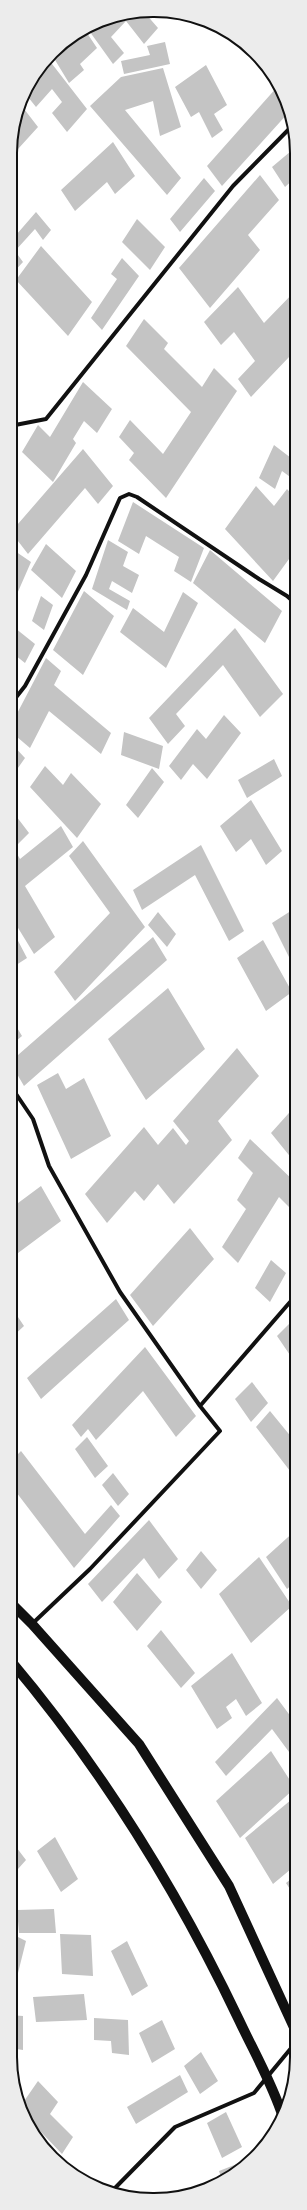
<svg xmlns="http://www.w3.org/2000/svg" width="307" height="2210" font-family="Roboto,sans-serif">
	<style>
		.building { fill: #c4c4c4 }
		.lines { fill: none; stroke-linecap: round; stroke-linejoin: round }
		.minor { stroke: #111; stroke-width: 4 }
		.primary { stroke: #111; stroke-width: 10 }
		.rim { fill: none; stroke: #111; stroke-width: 2 }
	</style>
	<rect width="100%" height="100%" fill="#fff"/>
	<path class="building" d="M145 13 158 28 144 44 126 21 111 37 124 53 113 64 90 32 98 23 108 18Z
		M85 30 97 48 80 64 84 70 69 83 52 55 69 40Z
		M165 42 170 64 124 74 121 61 150 55 147 46Z
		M49 60 87 109 67 132 52 113 62 102 52 89 36 107 24 92Z
		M206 65 227 105 214 114 223 130 212 138 199 112 191 117 175 87Z
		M163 68 181 127 160 136 153 101 125 110 181 178 167 195 90 106 121 77Z
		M278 86 286 98 289 112 222 186 207 166Z
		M21 105 38 127 18 149 11 140Z
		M113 142 135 176 115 194 107 182 75 211 61 190Z
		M297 146V176L285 187 272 167Z
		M260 175 279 200 248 235 260 250 210 308 179 268Z
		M204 178 215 191 180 232 170 219Z
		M36 212 51 230 43 240 35 229 15 251 23 262 10 276V242Z
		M137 219 165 247 150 270 122 242Z
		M41 246 92 302 68 336 16 280Z
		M122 258 139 276 102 330 91 318 117 279 111 274Z
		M238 287 264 323 297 289V328L293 332 297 337V366L290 356 251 397 238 379 255 361 234 332 221 345 204 322Z
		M144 319 168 343 164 349 202 387 214 368 237 391 166 498 129 460 134 453 119 437 130 420 163 454 191 412 126 346Z
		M83 382 112 409 97 433 84 421 73 439 76 443 53 482 22 452 38 425 50 437Z
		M297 444V482L282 471 275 489 259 478 274 445 291 458Z
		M83 449 113 486 98 504 85 488 28 554 11 532Z
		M256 486 274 506 287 489 297 500V548L273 581 225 529Z
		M133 502 204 548 191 582 174 571 179 557 146 536 139 554 118 541Z
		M108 540 128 552 123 566 139 575 132 593 112 581 109 589 130 601 127 610 92 589Z
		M46 544 76 571 62 598 31 570Z
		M12 549 31 562 10 610V553Z
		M210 550 282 611 265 643 193 583Z
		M84 591 114 616 83 675 53 650Z
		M183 592 198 603 166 668 120 632 133 608 164 632Z
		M41 596 53 605 44 630 32 621Z
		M10 624 35 644 25 663 10 651Z
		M235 628 283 694 260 717 223 665 176 714 185 726 168 744 149 718Z
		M46 658 61 671 54 685 111 733 101 754 49 711 30 748 10 731V727Z
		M10 675 16 682 10 690Z
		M224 715 241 733 207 779 193 764 181 780 169 766 197 729 206 739Z
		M124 732 163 746 159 769 121 755Z
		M10 742 25 758 13 775 10 773Z
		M274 759 282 776 247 798 238 780Z
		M45 766 63 785 71 773 101 804 77 838 30 787Z
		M152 768 164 782 138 818 126 805Z
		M251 800 282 851 266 865 251 839 236 852 220 826Z
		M10 808 29 833 18 844 10 834Z
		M61 826 73 847 25 886 55 937 34 954 12 918 10 919V842L20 859Z
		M83 841 145 927 75 1001 54 972 110 913 69 856Z
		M201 845 244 931 229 941 195 875 142 910 133 890Z
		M297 907V955L290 959 272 923Z
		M158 912 176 934 167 947 148 925Z
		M15 935 27 958 10 969V938Z
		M153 937 167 960 24 1086 10 1062Z
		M263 940 292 992 266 1011 237 958Z
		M168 988 205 1049 146 1100 108 1039Z
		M10 1016 22 1036 10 1046Z
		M237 1048 259 1076 218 1121 232 1140 174 1204 158 1184 144 1201 135 1191 107 1223 85 1194 144 1127 158 1145 173 1128 186 1145 189 1141 173 1121Z
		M58 1073 66 1089 84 1078 111 1136 71 1159 37 1085Z
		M297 1104V1165L271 1133Z
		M10 1118 16 1131 10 1135Z
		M250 1139 297 1184V1215L279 1197 238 1263 222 1247 246 1209 237 1200 253 1173 238 1158Z
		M41 1186 61 1221 10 1259V1209Z
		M190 1228 214 1259 153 1326 130 1295Z
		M271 1260 286 1273 270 1302 255 1288Z
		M116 1299 129 1320 41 1399 27 1378Z
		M10 1305 24 1326 10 1339Z
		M297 1316V1353L292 1358 277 1336Z
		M145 1347 196 1416 176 1437 143 1391 96 1440 88 1429 81 1437 72 1425Z
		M252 1382 268 1403 251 1422 235 1399Z
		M270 1411 297 1444V1480L256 1427Z
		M87 1437 108 1466 95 1478 75 1449Z
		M21 1451 85 1534 111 1505 120 1516 74 1568 10 1484V1462Z
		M113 1473 129 1494 118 1506 102 1485Z
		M149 1520 178 1559 159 1579 144 1558 102 1602 88 1584Z
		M297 1529V1580L287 1589 266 1557Z
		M201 1551 217 1570 201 1589 186 1570Z
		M259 1557 292 1606 251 1643 219 1594Z
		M137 1573 162 1602 137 1631 113 1602Z
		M161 1630 195 1673 181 1688 147 1646Z
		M232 1653 262 1703 246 1716 236 1699 226 1707 232 1718 217 1729 191 1686Z
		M277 1698 297 1725V1752L292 1756 272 1729 226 1776 215 1762Z
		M271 1751 295 1788 240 1838 216 1801Z
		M297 1795V1864L273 1884 245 1838Z
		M55 1837 78 1879 61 1892 37 1851Z
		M10 1839 26 1860 10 1878Z
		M297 1874V1900L286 1883Z
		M54 1909 56 1933H19L17 1910Z
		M10 1933 26 1941 11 2001H10Z
		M60 1934 91 1935 93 1976 62 1974Z
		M127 1941 148 1986 132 1996 111 1951Z
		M84 1994 87 2020 36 2022 33 1997Z
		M10 2015 23 2016V2050L10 2048Z
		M94 2018 128 2020 129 2055 112 2053 111 2041 94 2040Z
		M162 2020 175 2049 152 2063 139 2033Z
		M201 2052 218 2081 200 2094 184 2066Z
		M180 2075 188 2092 136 2124 127 2107Z
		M38 2081 58 2102 50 2114 73 2137 62 2154 21 2111 20 2107Z
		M226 2112 242 2147 222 2158 207 2123Z
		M242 2162 243 2167 222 2180 219 2171Z"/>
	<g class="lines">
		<path class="minor" d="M10 426 46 419 233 186 292 126
			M10 705 25 686 86 575 120 498 129 494 137 497 259 579 287 596 297 605
			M10 1085 33 1119 49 1166 120 1292 200 1406 220 1431 90 1569 33 1623
			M200 1406 297 1294
			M115 2192V2188L175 2127 254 2093 297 2041"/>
		<path class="primary" d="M10 1602 32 1624 139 1744 229 1886 297 2034
			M10 1660C102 1769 178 1892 239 2020 254 2052 272 2083 283 2117"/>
	</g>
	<path d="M0 0H307V2210H0ZM153 17H154A136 136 0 0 1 290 153V2057A136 136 0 0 1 154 2193H153A136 136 0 0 1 17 2057V153A136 136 0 0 1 153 17Z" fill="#ececec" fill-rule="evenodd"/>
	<path class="rim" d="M153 17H154A136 136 0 0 1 290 153V2057A136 136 0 0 1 154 2193H153A136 136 0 0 1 17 2057V153A136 136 0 0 1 153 17Z"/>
</svg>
